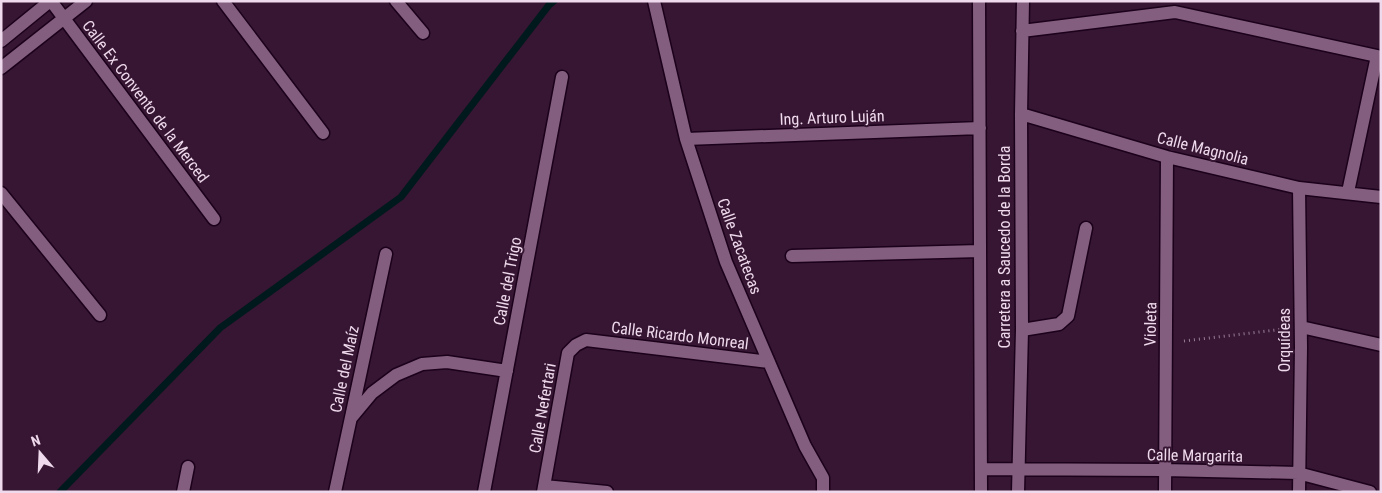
<svg xmlns="http://www.w3.org/2000/svg" width="1382" height="493" font-family="'Roboto Condensed',sans-serif">
	<style>
		.lines { fill: none; stroke-linecap: round; stroke-linejoin: round }
		.stream { stroke: #00191d; stroke-width: 7 }
		.minor-casing { stroke: #1c011b; stroke-width: 15 }
		.path { stroke: #977c94; stroke-width: 3; stroke-dasharray: 1 4; stroke-linecap: butt }
		.minor { stroke: #835e7f; stroke-width: 12 }
		.labels { text-anchor: middle; stroke-width: 4; stroke-linejoin: round; paint-order: stroke }
		.street-label { font-size: 16px; fill: #efd9ec; stroke: #361633 }
	</style>
	<rect width="100%" height="100%" fill="#361633"/>
	<g class="lines">
		<path class="stream" d="M60 492 220 328 401 197 549 5 554 1"/>
		<defs>
			<path id="minor" d="M51 1 214 219
				M223 1 323 133
				M396 1 423 33
				M654 1 686 139 726 262 805 446 823 478V492
				M979 1 981 492
				M1022 31 1175 12 1381 57
				M1 41 50 1
				M1 68 86 1
				M1021 114 1167 157 1299 188 1381 197
				M686 139 980 128
				M1299 188 1301 347 1299 492
				M1348 192 1377 56
				M1 193 100 315
				M792 256 980 251
				M1301 327 1381 345
				M1022 330 1059 324 1068 316 1086 228
				M352 417 372 393 396 375 422 364 447 362 507 371
				M981 469 1164 470 1298 473 1370 492
				M544 486 607 492
				M183 492 188 467
				M335 492 386 254
				M484 492 562 77
				M543 492 568 353 576 345 586 340 769 362
				M1018 492 1022 330 1021 114 1023 1
				M1165 492 1167 157"/>
		</defs>
		<use href="#minor" class="minor-casing"/>
		<path class="path" d="M1184 341 1284 329"/>
		<use href="#minor" class="minor"/>
	</g>
	<g class="labels">
		<g class="street-label">
			<text transform="translate(146 101) rotate(53)" y="6">Calle Ex Convento de la Merced</text>
			<text transform="translate(832 117) rotate(-2)" y="6">Ing. Arturo Luján</text>
			<text transform="translate(1203 148) rotate(14)" y="6">Calle Magnolia</text>
			<text transform="translate(740 246) rotate(70)" y="6">Calle Zacatecas</text>
			<text transform="translate(1004 247) rotate(-90)" y="6">Carretera a Saucedo de la Borda</text>
			<text transform="translate(507 281) rotate(-79)" y="6">Calle del Trigo</text>
			<text transform="translate(1150 324) rotate(-89)" y="6">Violeta</text>
			<text transform="translate(680 335) rotate(7)" y="6">Calle Ricardo Monreal</text>
			<text transform="translate(1284 340) rotate(-90)" y="6">Orquídeas</text>
			<text transform="translate(344 369) rotate(-78)" y="6">Calle del Maíz</text>
			<text transform="translate(542 408) rotate(-80)" y="6">Calle Nefertari</text>
			<text transform="translate(1195 455) rotate(1)" y="6">Calle Margarita</text>
		</g>
	</g>
	<rect width="1382" height="493" fill="none" stroke="#efd9ec" stroke-width="5"/>
	<g transform="translate(40 453) rotate(341)" stroke="#361633" stroke-width="4" paint-order="stroke">
	<path d="M0-4L9 19L0 12L-9 19Z" fill="#efd9ec"/>
	<text y="-8" font-size="14" font-weight="bold" text-anchor="middle" fill="#efd9ec">N</text>
	</g>
</svg>
